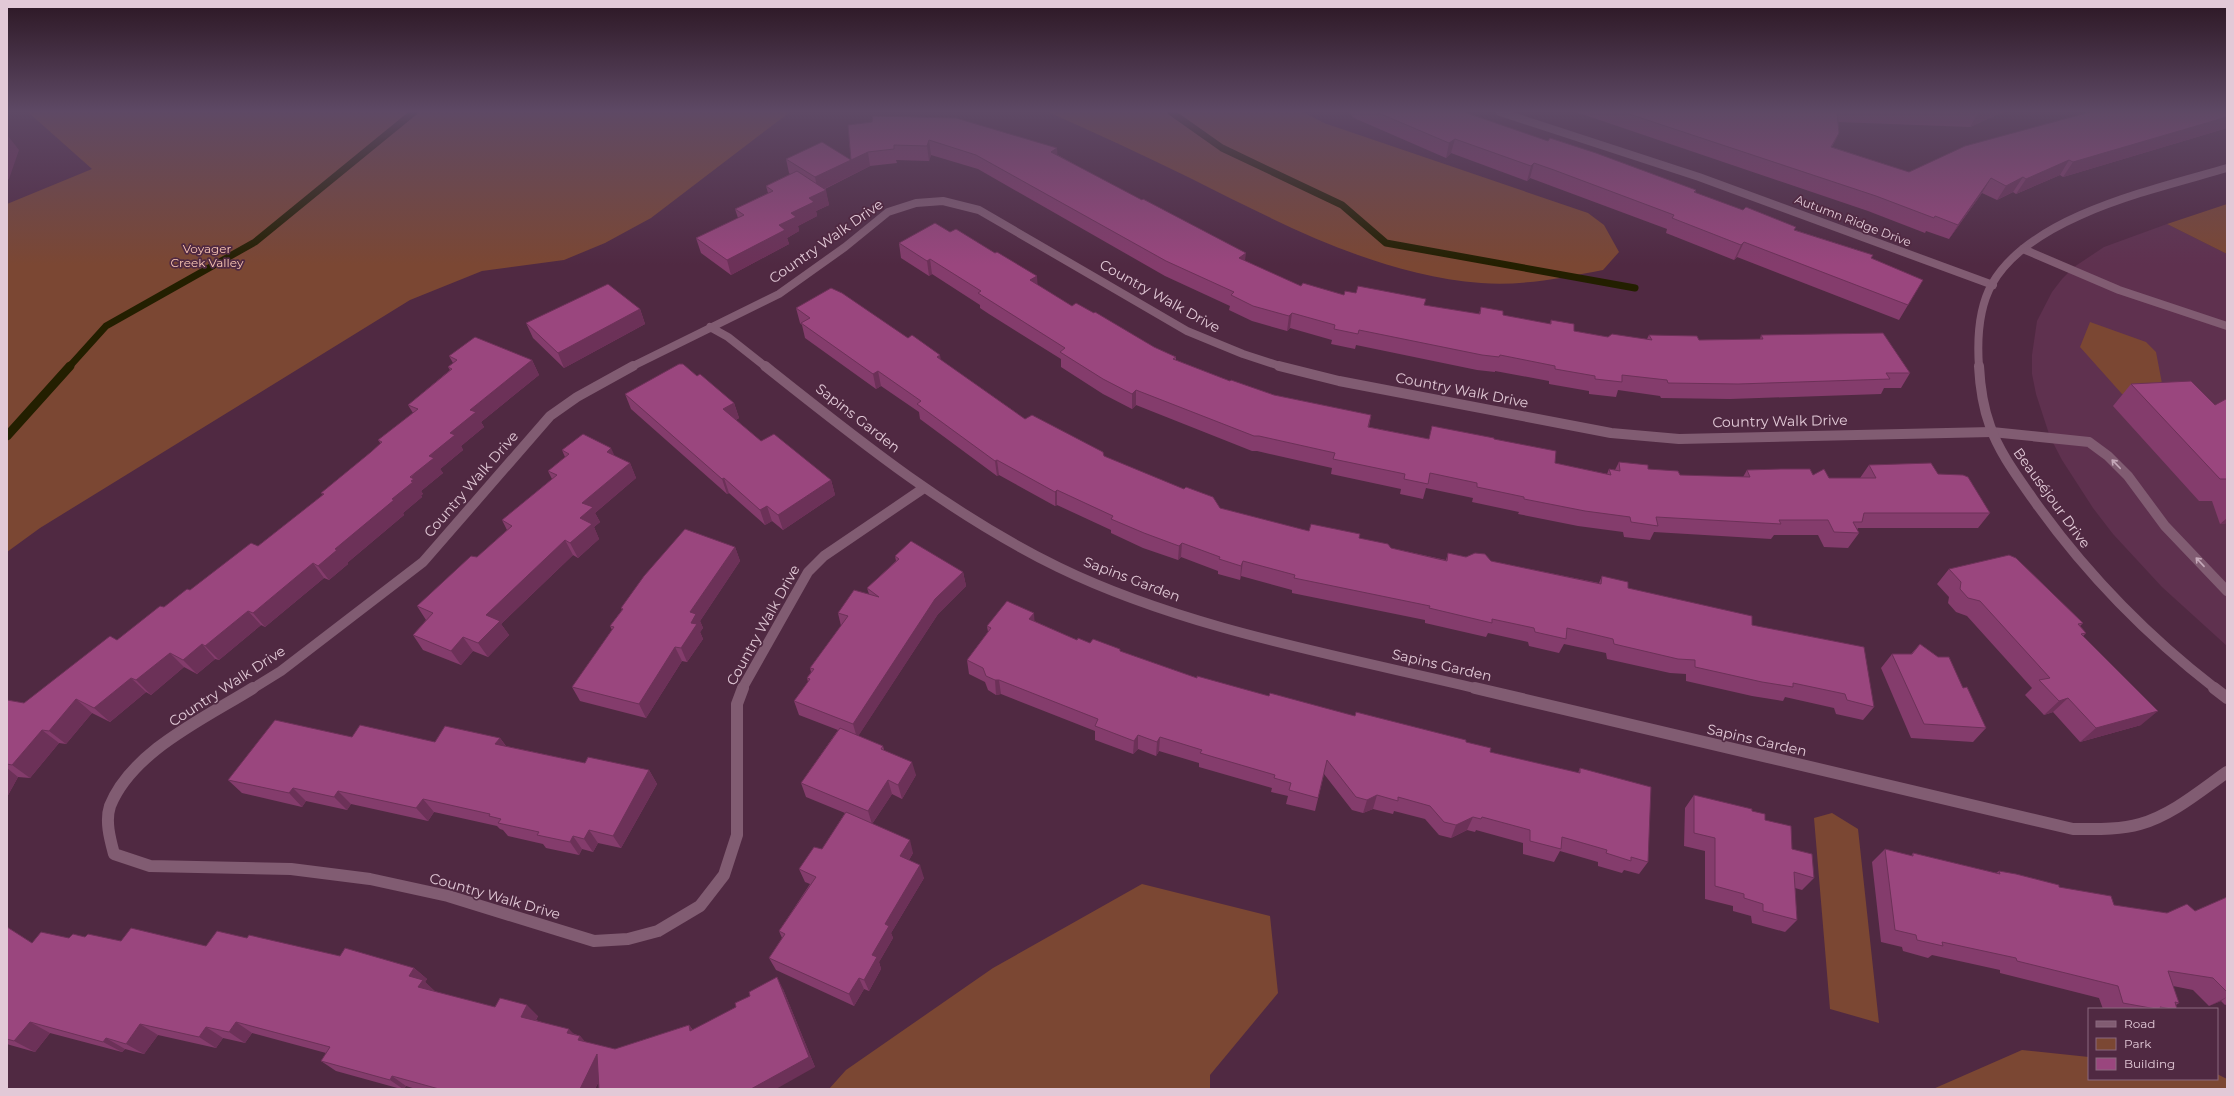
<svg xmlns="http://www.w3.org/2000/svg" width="2234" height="1096" font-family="Montserrat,sans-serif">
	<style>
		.built { fill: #5f314f }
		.green { fill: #7b4733 }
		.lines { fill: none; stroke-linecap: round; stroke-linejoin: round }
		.stream-far1 { stroke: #231f00; stroke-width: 7 }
		.stream { stroke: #231f00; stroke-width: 9 }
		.service-far1 { stroke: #815c72; stroke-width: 8 }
		.service { stroke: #815c72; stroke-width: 10 }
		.minor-far2 { stroke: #815c72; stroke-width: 8 }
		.minor-far1 { stroke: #815c72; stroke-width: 10 }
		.minor { stroke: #815c72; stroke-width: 12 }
		.tertiary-far2 { stroke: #815c72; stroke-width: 8 }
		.tertiary-far1 { stroke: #815c72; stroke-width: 10 }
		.tertiary { stroke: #815c72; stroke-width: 12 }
		.wall { fill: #843c6c }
		.shaded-wall { fill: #6c3158 }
		.building { fill: #9a467e; stroke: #6c3158 }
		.oneway { stroke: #c5a8b9 }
		.labels { text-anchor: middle; stroke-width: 3.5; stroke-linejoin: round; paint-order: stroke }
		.far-street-label { font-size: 12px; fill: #e2c9d7; stroke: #502942 }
		.far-park-label { font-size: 12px; fill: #f9c6b3; stroke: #502942 }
		.street-label { font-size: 14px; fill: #e2c9d7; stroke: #502942 }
	</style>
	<rect width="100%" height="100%" fill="#502942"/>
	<path class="built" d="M2167 224 2227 254V646L2162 587 2113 534 2093 508 2062 460 2050 437 2036 394 2032 374V355L2037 321 2052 292 2062 279 2074 267 2104 247Z"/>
	<path class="green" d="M28 112H790L651 218 605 243 564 260 482 271 410 300 40 528 7 552V204L92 169Z
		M1048 112H1303L1324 123 1588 213 1604 225 1619 252 1603 270C1562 278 1523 286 1481 283 1377 275 1282 224 1190 178 1143 155 1096 133 1048 112Z
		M2227 204V254L2167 224Z
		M2090 322 2146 342 2156 352 2164 394H2122L2080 347Z
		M1832 813 1858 829 1879 1023 1830 1009 1814 818Z
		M1142 884 1270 916 1278 993 1210 1075V1089H829L846 1070 993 968Z
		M2022 1050 2089 1057V1079H2217V1074L2227 1079V1089H1933Z"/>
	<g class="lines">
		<path class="stream-far1" d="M1171 112 1222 148 1342 205 1386 243 1635 288
			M69 367 106 326 255 242 414 112"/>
		<path class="stream" d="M7 436 70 366"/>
		<path class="service-far1" d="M2023 249 2119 290 2227 326"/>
		<path class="service" d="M1992 432 2089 442 2108 456 2128 476 2165 526 2227 591"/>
		<path class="minor-far2" d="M1500 112 1699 177 1993 285
			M710 327 728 337 766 367
			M631 367 779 294 845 247 888 212 916 203 943 201 979 210 1187 331 1243 354 1283 367"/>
		<path class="minor-far1" d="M765 366C858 440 950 514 1058 567 1185 629 1341 656 1479 689
			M1279 366 1339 381 1611 433 1679 439 1992 432
			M252 689 281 671 423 562 550 416 577 397 633 366
			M742 689 808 572 824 556 924 488"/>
		<path class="minor" d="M253 688C205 718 132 751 110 806 105 821 110 839 114 854L150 866 291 869 370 879 448 896 594 941 628 939 658 931 700 906 724 875 737 835V704L743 688
			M1475 688 2073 829C2095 829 2119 830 2140 824 2172 815 2200 791 2227 772"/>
		<path class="tertiary-far2" d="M1979 367C1977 339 1978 309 1992 284 2031 215 2156 189 2227 168"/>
		<path class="tertiary-far1" d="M1979 366C1980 386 1983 407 1990 426 1999 452 2017 476 2033 499 2084 571 2146 635 2216 689"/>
		<path class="tertiary" d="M2214 688 2227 698"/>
	</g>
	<path class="wall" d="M1349 112H1464L1535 137 1696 190 1695 193 1795 230 1873 255 1871 258 1923 280 1899 320 1737 257 1734 260 1666 233 1667 229 1530 178 1527 181 1451 153 1446 158 1354 118Z
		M1576 112H2003L1970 127 1838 122 1839 133 1832 147 1909 172 2227 112V128L2063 177 2060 175 2016 194 2013 192 1997 200 1982 193 1949 239 1926 231 1925 233 1868 211Z
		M848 125 1058 155 1245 261 1301 286 1344 295 1424 305 1479 314 1481 307 1503 315 1550 324 1551 320 1574 331 1608 337 1647 339 1649 335 1699 340 1760 339 1761 335 1910 373 1901 388H1884L1881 394 1730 399 1661 398 1660 396 1618 390 1616 397 1589 394V391L1549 384V381L1495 371V372L1477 370 1356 345 1355 349 1331 344 1332 340 1290 328 1287 331 1252 321 1229 310 1230 306 1165 276 978 169 931 155 929 161 896 160 897 163 870 166 825 189 829 205 816 211 817 216 798 226 799 231 787 238 789 244 731 275 701 253 696 238 738 218 735 209 768 193 766 186 790 174 789 173 786 159 851 160Z
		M950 232 1072 306 1094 313 1154 347 1176 357V360L1230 381 1274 395 1371 415 1369 427 1429 439 1432 426 1494 439 1555 463 1607 474 1609 469 1615 470 1619 462 1648 469 1680 475 1743 477 1747 470 1813 475 1829 478H1860L1869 465 1938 474 1990 513 1978 528H1858L1857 530 1859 533 1848 548 1824 547 1818 535H1774L1771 539 1654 532 1650 540 1624 537 1623 532 1578 526 1518 514 1519 512 1472 502 1473 498 1426 488 1423 499 1400 494 1401 489 1331 474 1332 468 1257 451H1252L1136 405 1132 409 1103 394 1061 367V359L989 314 980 308V305L932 274 929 276 901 258 899 243Z
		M796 308 908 338 941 360 1025 419 1104 456 1220 508 1309 531 1359 538 1391 548 1446 560 1448 553 1466 557 1491 561 1599 583 1602 576 1628 588 1752 625 1874 707 1863 720 1836 714 1834 708 1785 697 1783 701 1752 696 1686 681V674L1670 673 1607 659 1606 653 1564 644 1559 653 1529 646 1528 642 1488 633 1486 637 1425 623V620L1292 593V590L1241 576 1240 580 1218 574V571L1181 557 1178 560 1143 548 1111 533V530L1057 505 1055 506 999 475 997 476 920 419 919 412 881 386 876 389 805 338 802 325 800 323Z
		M640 309 645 324 564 368 533 338 526 323Z
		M449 356 532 360 539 375 481 422 484 427 461 446 463 450 440 469 443 473 421 491 423 494 421 495 422 497 403 513 404 515 347 563 348 564 329 580 324 578 265 627 261 625 219 660 215 659 197 674 184 667 151 695 146 692 110 722 92 713 66 744 59 743 30 778 18 777 7 797V700L24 703 117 640 164 607 258 546 323 495 321 493 371 452 381 444 378 440 413 413 408 405 450 370 448 367 453 363Z
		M697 376 734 403 739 418 736 420 761 441 831 480 835 495 783 530 772 521 765 525 729 493 727 494 631 409 625 394Z
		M2131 384 2215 405 2227 400V523L2220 524 2212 501H2199L2113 406Z
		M562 450 615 456 630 463 636 478 595 513 600 522 594 527 599 539 578 558 573 555 501 624 509 635 488 657 473 651 461 665 423 650 413 635 426 620 417 606 477 557 507 530 502 520 552 479 548 471 565 457Z
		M735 547 740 561 700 621 703 628 700 632 703 639 687 662 682 661 646 718 580 701 572 687 612 630 610 626 622 610 621 608Z
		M895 556 963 572 966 586 938 614 858 736 883 746 884 750 916 775 902 799 892 794 872 824 913 853 909 860 924 878 891 933 893 938 879 962 881 969 869 991 864 989 854 1006 776 970 769 958 782 938 779 931 810 884 805 882 799 869 822 849 845 813 806 797 801 783 838 730 799 715 794 701 808 682 807 678 811 672 810 668 841 626 838 613 869 594 867 588 896 561Z
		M1949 569 2083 623 2080 626 2086 633 2083 636 2141 725 2080 742 2053 712 2044 715 2025 695 2032 688 1967 616 1956 612 1948 603 1949 597 1937 584Z
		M1034 613V621L1077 640 1090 643 1120 651 1197 678 1269 696 1466 742 1490 752 1578 773 1580 768 1648 862 1639 874 1624 870 1622 873 1598 866V862L1560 851 1554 862 1523 854V843L1476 830 1475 832 1467 830 1451 838 1439 835 1425 819 1394 811 1393 814 1373 809 1363 813 1352 810 1324 774 1315 811 1286 804 1288 796 1271 792 1272 788 1199 767V763L1159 751 1156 756 1138 749 1133 754 1095 740V731L1001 694 996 695 988 690 985 682 969 674 967 660 988 632 987 626Z
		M1920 644 1938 657 1963 688 1986 728 1973 742 1911 738 1881 668 1892 654H1911Z
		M352 737 435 742 500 738 506 746 585 763 649 770 657 784 621 848 598 843 593 852 582 849 579 855 546 848 543 844 508 836 503 830 500 829 497 826 434 812 428 821 351 804 347 810 306 801 302 807 242 793 228 780Z
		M1694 795 1752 811 1765 820 1792 849 1814 878 1802 890 1795 888 1797 920 1785 932 1752 923 1751 916 1733 911V906L1705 899V851L1684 846 1685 808Z
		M1885 849 1911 856 1913 853 1996 873 1999 871 2059 887 2114 905 2167 913 2195 911 2227 897V1004L2225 1005 2221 1001 2209 1006 2193 990 2173 986 2179 1003 2176 1005 2177 1009H2103L2099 998 2000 973V970L1932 955 1928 958 1903 951 1902 947 1881 942 1872 862Z
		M7 927 32 943 85 937 121 941 206 946 247 938 340 956 414 968 427 979 425 982 435 992 495 1007 538 1016 536 1020 580 1036 585 1042 615 1049 689 1025 693 1030 783 989 815 1067 599 1081 595 1089H416L406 1086 404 1089H401L336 1071 321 1061 326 1053 252 1033 245 1043 223 1038 216 1048 158 1035 144 1054 125 1049 122 1052 50 1033 35 1052 10 1045 7 1044Z"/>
	<path class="shaded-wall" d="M1980 112H2003L1970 127 1978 113Z
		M2227 117V128L2063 177 2073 162Z
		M8 136 19 150 9 179 7 180V139Z
		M1455 139 1451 153 1446 158 1449 143Z
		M929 140 931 155 929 161 927 146Z
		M1057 148 1058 163 1051 152Z
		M868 152 870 166 818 192 815 177Z
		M2069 160 2060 175 2016 194 2026 179Z
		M1534 163 1530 178 1527 181 1531 166Z
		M2023 177 2013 192 1997 200 2006 186Z
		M1991 178 1982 193 1949 239 1958 225Z
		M826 190 829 205 816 211 817 216 798 226 799 231 787 238 789 244 731 275 727 260 779 225 791 213 809 198Z
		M1744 242 1737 257 1734 260 1741 245Z
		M1246 253 1244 268 1239 258Z
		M930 259 932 274 929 276 927 261Z
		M1037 276 1038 291 1030 280Z
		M640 309 645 324 564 368 558 353Z
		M1292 313 1290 328 1287 331 1289 316Z
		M940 355 943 370 937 357Z
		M532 360 539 375 481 422 484 427 461 446 463 450 440 469 443 473 421 491 423 494 421 495 422 497 403 513 404 515 347 563 348 564 329 580 318 566 335 549 392 499 470 410Z
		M878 371 881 386 876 389 873 374Z
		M1136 390V405L1132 409V394Z
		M734 403 739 418 728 424 723 409Z
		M611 448 618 463 607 452Z
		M997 460 999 475 997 476 995 461Z
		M630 463 636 478 595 513 600 522 594 527 599 539 578 558 570 543 582 503Z
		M724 478 729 493 727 494 722 479Z
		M831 480 835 495 783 530 778 515Z
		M1057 490V505L1055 506V492Z
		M767 506 772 521 765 525 760 510Z
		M2227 518V523L2220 524Z
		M565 540 573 555 501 624 509 635 488 657 478 643 486 615Z
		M1182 543 1181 557 1178 560 1179 546Z
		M735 547 740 561 700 621 703 628 700 632 703 639 687 662 681 648 691 623 690 612Z
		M1243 561 1241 576 1240 580 1241 566Z
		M313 563 324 578 265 627 253 613Z
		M963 572 966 586 938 614 857 738 853 724 935 599Z
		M248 611 261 625 219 660 205 646Z
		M1034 613 1035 627 1029 619Z
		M463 637 473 651 461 665 451 651Z
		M202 644 215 659 197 674 183 660Z
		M675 647 682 661 646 718 639 704Z
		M170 653 184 667 151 695 136 680Z
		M131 678 146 692 110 722 94 708Z
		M995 680H999L1001 694 996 695Z
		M2068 698 2053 712 2044 715 2059 701Z
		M76 699 92 713 66 744 49 731Z
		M2158 711 2141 725 2080 742 2096 728Z
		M42 730 59 743 30 778 12 765Z
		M1138 735V749L1133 754 1134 741Z
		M1160 737 1159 751 1156 756 1157 742Z
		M500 738 509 751 495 744Z
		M912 762 916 775 902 799 898 785Z
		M7 768 18 777 7 797Z
		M649 770 657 784 621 848 613 836Z
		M888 780 892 794 872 824 868 811Z
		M293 788 306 801 302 807 289 793Z
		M338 791 351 804 347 810 334 797Z
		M1377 795 1373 809 1363 813 1367 800Z
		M423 799 434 812 428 821 416 808Z
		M1473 817 1467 830 1451 838 1456 825Z
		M589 830 598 843 593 852 584 839Z
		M573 836 582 849 579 855 570 842Z
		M910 840 913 853 904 868 900 856Z
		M920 865 924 878 891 933 893 938 879 962 881 969 869 991 864 980 872 955 885 924Z
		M414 968 427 979 425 982 435 991 431 998 418 987 409 976Z
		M777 977 783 989 815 1067 776 1089H751Z
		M859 978 864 989 854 1006 849 994Z
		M2227 997 2221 1001 2209 1006Z
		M527 1005 538 1016 532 1027 521 1017Z
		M30 1022 50 1033 35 1052 14 1041Z
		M236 1022 252 1033 245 1043 229 1032Z
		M140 1024 158 1035 144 1054 126 1044Z
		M689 1025 697 1036 690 1031Z
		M206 1027 223 1038 216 1048 199 1037Z
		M569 1029 579 1039 580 1036 590 1047 579 1041 567 1033Z
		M106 1038 125 1049 122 1052 103 1042Z
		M597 1054 607 1064 595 1089H580Z
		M392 1076 406 1086 404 1089H403L390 1080Z"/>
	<path class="building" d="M1376 112H1464L1548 141 1550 138 1596 153 1696 190 1694 192 1743 210 1746 207 1796 227 1794 230 1873 255 1871 258 1923 280 1908 305 1744 242 1741 245 1672 218 1674 215 1554 170 1534 163 1531 166 1455 139 1449 143Z
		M1623 112H1837L1839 133 1831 147 1909 172 1965 146 2090 112H2227V117L2073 162 2069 160 2026 179 2023 177 2006 186 1991 178 1958 225 1935 216 1934 218 1876 196Z
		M1958 112H1980L1978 113Z
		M873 116 956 118 1057 148 1051 152 1142 200 1143 199 1246 253 1239 258 1301 286 1303 283 1344 295 1345 291 1356 293 1358 286 1426 299 1424 305 1480 314 1481 307 1503 311V315L1551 324V320L1574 324V331L1608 337 1612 334 1652 340 1649 335 1697 336 1699 340 1763 339 1761 335 1883 333 1910 373H1886L1890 379 1738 384 1668 383 1667 380 1622 375V382L1595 379V376L1555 369V366L1500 355 1499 357 1482 355 1359 330 1358 334 1334 329 1335 325 1292 313 1289 316 1253 306 1231 295 1234 292 1166 261 976 155 929 140 927 146 894 145V149L868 152 815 177 786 159 822 142 851 160 848 125 872 122Z
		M797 171 826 190 809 198 814 202 791 213 796 217 779 225 785 230 727 260 696 238 744 215 735 209 773 191 766 186Z
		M935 223 950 232 956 229 995 253 997 252 1037 276 1030 280 1072 306 1076 303 1094 313 1095 312 1154 347 1176 357 1173 359 1230 381 1231 380 1274 395 1371 415 1368 427 1429 439 1432 426 1494 438V439L1556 451 1555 463 1611 475 1609 469 1620 471 1619 462 1648 465V469L1678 471 1680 475 1750 477 1747 470 1781 469H1810L1813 475 1824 469 1829 478H1876L1869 465 1931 463 1938 474 1963 475 1968 477 1990 513H1864L1862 522H1853L1859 533 1834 532 1828 520H1779L1781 524 1656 517 1658 526 1631 522 1630 517 1585 511 1524 499V497L1477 487V483L1430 473 1428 484 1404 479 1405 474 1333 459 1335 453 1259 436H1254L1136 390 1132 394 1103 379 1060 352 1065 348 978 293 981 291 930 259 927 261 899 243Z
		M608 284 640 309 558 353 526 323Z
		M831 288 842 293 908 338 912 335 940 355 937 357 1025 419 1032 415 1103 452 1104 456 1184 489 1186 487 1213 497 1220 508 1309 531 1311 524 1360 534 1359 538 1388 544 1391 548 1447 561 1448 553 1466 557 1475 553 1485 554 1491 561 1601 584 1602 576 1628 582V588L1752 616V625L1864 647 1874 707 1847 700 1845 694 1793 683V687L1762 682 1695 667V660L1678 659 1614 644 1613 639 1567 628 1566 639 1535 632 1534 628 1492 619V623L1429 608 1430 606 1294 578 1295 575 1243 561 1241 566 1219 559 1220 557 1182 543 1179 546 1144 533 1111 519 1113 516 1057 490 1055 492 997 460 995 461 917 404 921 401 878 371 873 374 801 323 810 318 796 308Z
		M475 337 532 360 470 410 476 412 450 433 455 435 429 456 434 458 410 477 414 479 411 481 413 482 392 499 394 500 335 549 337 550 318 566 313 563 253 613 248 611 205 646 202 644 183 660 170 653 136 680 131 678 94 708 76 699 49 731 42 730 12 765 7 764V700L24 703 110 636 117 640 160 606 164 607 187 589 190 590 251 543 258 546 324 494 321 493 371 452 382 442 378 440 418 409 408 405 452 369 448 367 457 360 449 356Z
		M679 364H683L697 376 700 374 734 403 723 409 761 441 774 434 831 480 778 515 767 506 760 510 724 478 722 479 625 394Z
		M2191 381 2215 405 2226 399 2227 400V479H2220L2131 384Z
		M583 434 611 448 607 452 630 463 582 503 593 507 580 518 592 524 570 543 565 540 486 615 500 621 478 643 463 637 451 651 413 635 433 613 417 606 471 556 477 557 512 526 502 520 557 475 548 471 569 454 562 450Z
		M685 529 735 547 690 612 696 614 691 623 697 624 681 648 675 647 639 704 572 687 614 627 610 626 623 609 621 608 644 576Z
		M911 541 963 572 935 599 853 724 794 701 810 679 807 678 814 669 810 668 848 616 838 613 854 590 879 597 867 588 899 559 895 556Z
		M2009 555 2016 558 2083 623 2078 624 2086 633 2081 634 2158 711 2096 728 2068 698 2059 701 2039 680 2050 678 1980 601 1968 598 1960 589 1961 582 1949 569Z
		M1007 601 1034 613 1029 619 1077 640 1078 638 1090 643 1093 639 1120 649V651L1197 678V676L1269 696 1270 693 1355 716 1356 712 1466 740V742L1491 748 1490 752 1580 773V768L1651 787 1648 862 1631 857V861L1606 853 1607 850 1562 837 1561 849 1530 841V830L1482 817 1481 819 1473 817 1456 825 1444 822 1430 806 1398 797V801L1377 795 1367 800 1356 797 1327 760 1318 798 1289 790 1291 783 1274 778 1275 775 1200 753 1202 750 1160 737 1157 742 1138 735 1134 741 1095 726 1098 719 999 680H995L986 676 983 668 967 660 991 628 987 626Z
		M1920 644 1938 657H1949L1963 688 1967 687 1986 728 1924 724 1892 654H1912Z
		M275 720 352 737 360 725 435 742 445 726 500 738 495 744 585 763 588 757 649 770 613 836 589 830 584 839 573 836 570 842 537 835 539 832 498 823 501 819 489 816 490 814 423 799 416 808 338 791 334 797 293 788 289 793 228 780Z
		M840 728 883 746 881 749 912 762 898 785 888 780 868 811 801 783Z
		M1694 795 1752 809V811L1765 814V820L1791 826 1792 849 1812 854 1814 878 1794 872 1797 920 1763 911V904L1744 898V894L1715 886V838L1694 833Z
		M846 812 910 840 900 856 920 865 885 924 889 926 872 955 877 957 864 980 859 978 849 994 769 958 785 934 779 931 816 877 799 869 814 847 822 849Z
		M1885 849 1913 856V853L2000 874 1999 871 2016 874 2059 885V887L2111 896 2114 905 2167 913 2187 904 2195 911 2227 897V992L2213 978 2168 971 2179 1003 2175 1002 2177 1009H2171L2160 1007 2161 1009H2156L2123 1003 2118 986 2017 961 2016 958 1942 942 1943 946 1917 940 1916 935 1895 930Z
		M7 927 32 943 41 932 69 938 73 934 85 937 88 934 121 941 131 928 206 946 217 931 247 938 249 935 340 956 345 948 414 968 409 976 423 980 418 987 495 1007 500 998 527 1005 521 1017 569 1029 567 1033 580 1036 578 1040 615 1049 689 1025 690 1031 736 1007 735 1003 750 996 749 992 777 977 809 1057 751 1089H599L597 1054 580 1089H439L392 1076 390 1080 321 1061 330 1047 236 1022 229 1032 206 1027 199 1037 140 1024 126 1044 106 1038 103 1042 30 1022 14 1041 7 1039Z"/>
	<defs><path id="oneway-shaft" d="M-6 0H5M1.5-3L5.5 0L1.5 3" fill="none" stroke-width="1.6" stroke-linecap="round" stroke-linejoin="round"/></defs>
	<g class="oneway">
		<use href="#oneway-shaft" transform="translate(2116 464) rotate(-134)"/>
		<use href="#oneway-shaft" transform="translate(2200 562) rotate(-133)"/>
	</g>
	<linearGradient id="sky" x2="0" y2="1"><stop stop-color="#2c1724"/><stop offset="0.42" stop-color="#5e4965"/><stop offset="1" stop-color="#5e4965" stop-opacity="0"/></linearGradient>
	<rect width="2234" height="265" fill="url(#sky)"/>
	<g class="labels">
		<g class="far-street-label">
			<text transform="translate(1853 221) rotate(21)" y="4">Autumn Ridge Drive</text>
		</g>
		<g class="far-park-label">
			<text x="207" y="253">Voyager<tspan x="207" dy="14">Creek Valley</tspan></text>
		</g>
		<g class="street-label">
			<text transform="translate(826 241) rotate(-35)" y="5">Country Walk Drive</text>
			<text transform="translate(1160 296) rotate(29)" y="5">Country Walk Drive</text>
			<text transform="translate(1462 390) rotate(11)" y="5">Country Walk Drive</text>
			<text transform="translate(858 418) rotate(38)" y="5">Sapins Garden</text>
			<text transform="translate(1780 421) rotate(-1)" y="5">Country Walk Drive</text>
			<text transform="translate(471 484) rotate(-49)" y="5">Country Walk Drive</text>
			<text transform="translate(2052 498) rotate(54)" y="5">Beauséjour Drive</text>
			<text transform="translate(1132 579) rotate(21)" y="5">Sapins Garden</text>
			<text transform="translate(763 625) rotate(-61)" y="5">Country Walk Drive</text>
			<text transform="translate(1442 665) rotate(13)" y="5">Sapins Garden</text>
			<text transform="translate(227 686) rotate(-33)" y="5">Country Walk Drive</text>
			<text transform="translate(1757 740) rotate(13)" y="5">Sapins Garden</text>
			<text transform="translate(495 896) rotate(16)" y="5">Country Walk Drive</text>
		</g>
	</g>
	<rect width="2234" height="1096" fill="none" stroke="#e2c9d7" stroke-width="16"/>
	<rect x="2088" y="1008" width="130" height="72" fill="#502942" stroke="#8a697e"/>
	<rect x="2096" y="1021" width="20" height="6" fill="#815c72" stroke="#8a697e"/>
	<text x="2124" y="1028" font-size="12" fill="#e2c9d7">Road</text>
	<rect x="2096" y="1038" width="20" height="12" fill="#7b4733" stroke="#8a697e"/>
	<text x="2124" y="1048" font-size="12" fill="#e2c9d7">Park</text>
	<rect x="2096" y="1058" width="20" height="12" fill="#9a467e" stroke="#8a697e"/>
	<text x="2124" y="1068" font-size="12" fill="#e2c9d7">Building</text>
</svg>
